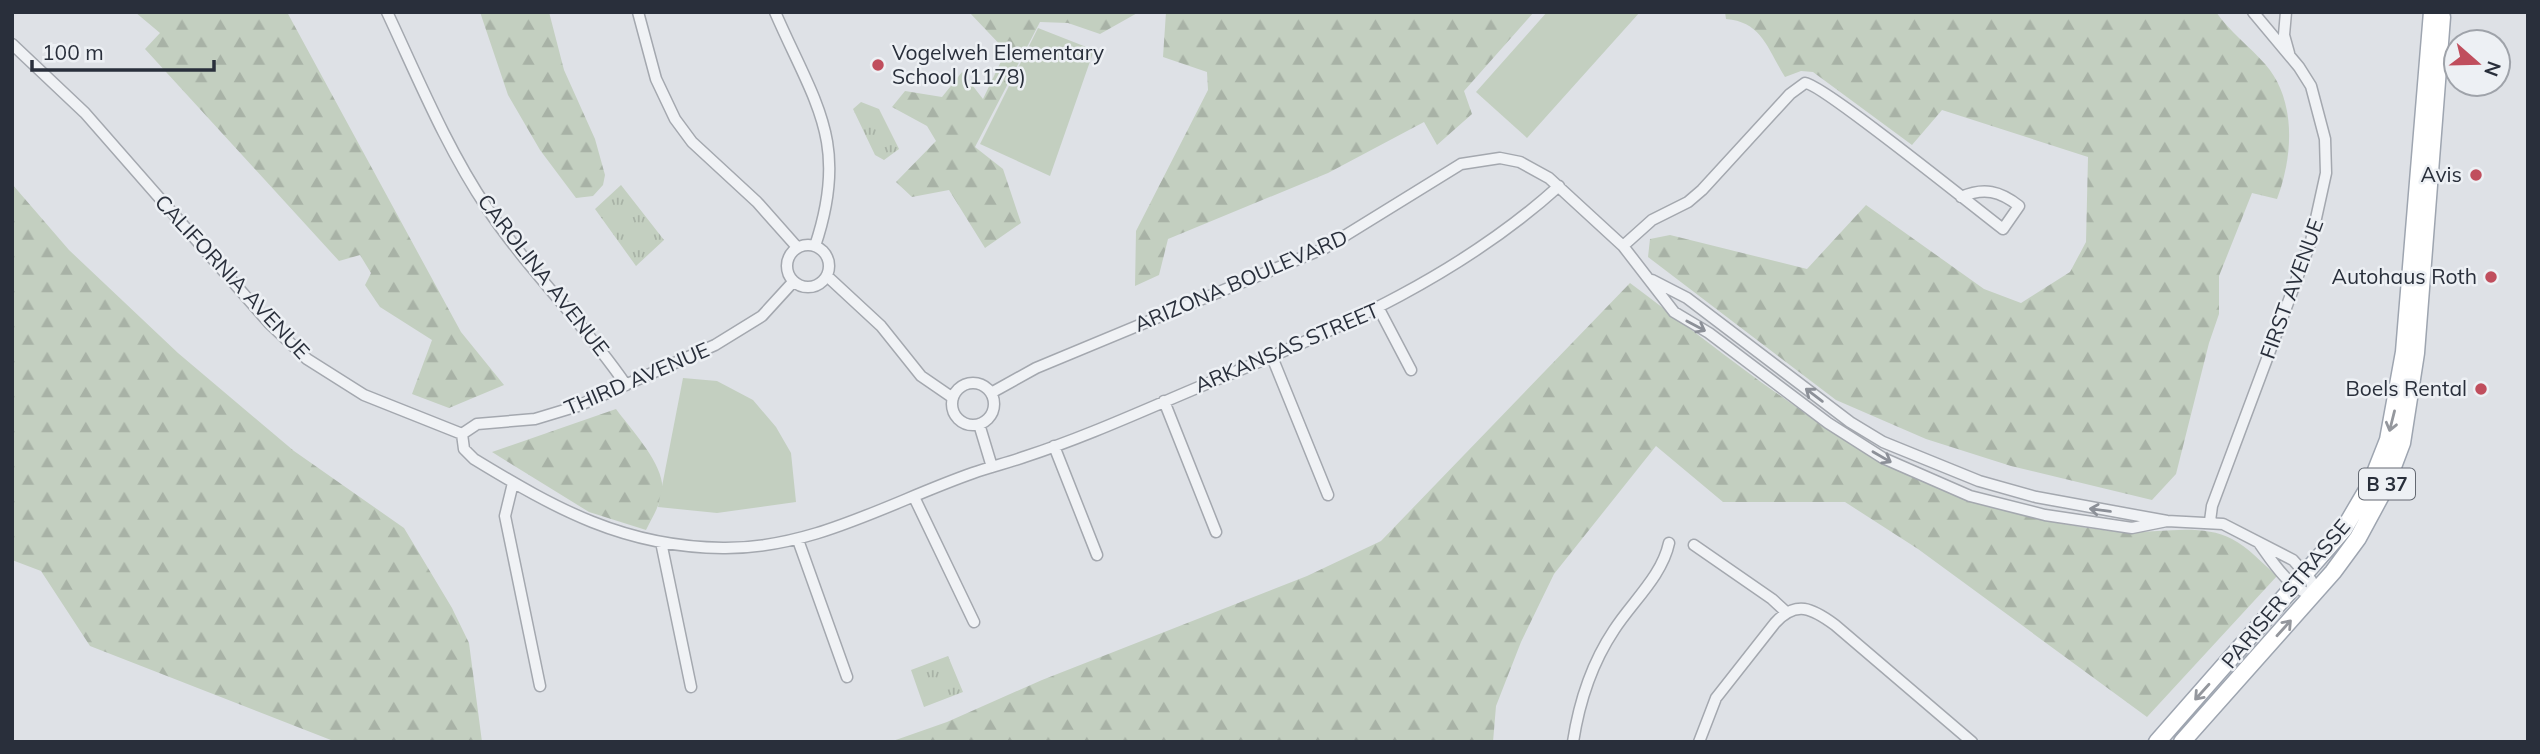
<svg xmlns="http://www.w3.org/2000/svg" width="2540" height="754" font-family="Mulish,sans-serif">
	<style>
		.grass { fill: url(#grass-tufts) }
		.forest { fill: url(#forest-firs) }
		.pitch { fill: #c3cfc0 }
		.lines { fill: none; stroke-linecap: round; stroke-linejoin: round }
		.street-casing { stroke: #a4a8af; stroke-width: 13 }
		.primary-casing { stroke: #9ea5b0; stroke-width: 19 }
		.street { stroke: #f0f2f5; stroke-width: 10 }
		.primary { stroke: #fff; stroke-width: 16 }
		.oneway { stroke: #8c9098 }
		.oneway2 { stroke: #94979d }
		.poi-dot { fill: #c04e5d; stroke: #edf0f4; stroke-width: 2.5 }
		.labels { text-anchor: middle; stroke-width: 5; stroke-linejoin: round; paint-order: stroke }
		.shield { fill: #edf0f4; stroke: #646972; stroke-width: 2 }
		.shield-label { font-size: 19px; font-weight: bold; fill: #292f3b }
		.poi-label { font-size: 21px; fill: #292f3b; stroke: #edf0f4; text-anchor: end }
		.street-label { font-size: 21px; fill: #292f3b; stroke: #edf0f4 }
	</style>
	<defs>
		<pattern id="grass-tufts" width="24" height="20" patternUnits="userSpaceOnUse" patternTransform="scale(1.75)"><rect width="24" height="20" fill="#c3cfc0"/><path d="M3 7l-1-3M5 7V3M7 7l1-3M15 17l-1-3M17 17v-4M19 17l1-3" fill="none" stroke="#a8b2a6"/></pattern>
		<pattern id="forest-firs" width="22" height="20" patternUnits="userSpaceOnUse" patternTransform="scale(1.75)"><rect width="22" height="20" fill="#c3cfc0"/><path d="M5 1l3.5 6h-7zM16 11l3.5 6h-7z" fill="#a8b2a6"/></pattern>
	</defs>
	<rect width="100%" height="100%" fill="#dee1e6"/>
	<path class="grass" d="M861 102 879 109 899 149 884 160 875 155 853 109Z
		M621 185 664 240 636 266 595 209Z
		M948 656 963 692 924 707 911 670Z"/>
	<path class="forest" d="M135 12H287L461 332 504 385 449 408 412 394 432 340 380 307 365 285 371 273 360 255 339 261 145 49 160 33Z
		M480 12H549L564 70 595 139 605 175 603 185 593 196 576 198 540 150 508 95Z
		M969 12H1139L1100 34 1068 23 1040 22 975 147 1003 169 1021 223 985 248 949 190 912 197 896 182 936 141 927 126 892 107 905 91 942 97 962 72 983 99 1006 51Z
		M1166 12H1534L1464 91 1472 114 1437 145 1424 122 1328 173 1168 239 1159 275 1135 286 1136 231 1208 90 1207 72 1163 57Z
		M1725 12H2216C2230 32 2249 46 2265 64 2297 100 2293 157 2277 199L2252 193 2219 276V314L2209 343 2176 474 2152 500 2011 466 1926 439 1836 400 1648 257 1650 239 1670 235 1807 269 1866 205 1984 289 2021 303 2070 272 2086 242 2088 157 1942 110 1912 145 1813 72 1801 71 1785 77C1767 48 1762 22 1726 19Z
		M12 184 69 250 178 353 294 451 404 528 452 608 469 643 482 742H336L90 646 41 571 12 560Z
		M1630 283C1734 361 1835 447 1957 495 2003 513 2073 528 2122 532 2156 534 2200 522 2232 539 2248 547 2263 564 2277 576L2147 717 1918 549 1845 502H1723L1656 446 1554 574 1521 642 1496 706 1493 742H890L947 722 1042 680 1307 576 1381 541Z
		M616 409C630 428 659 459 662 483 664 499 653 516 646 530L589 512 492 452Z"/>
	<path class="pitch" d="M1547 12H1640L1527 138 1476 92Z
		M1038 28 1094 50 1050 176 980 144Z
		M683 378 717 381 753 400 776 427 791 453 796 502 717 513 658 507Z"/>
	<g class="lines">
		<defs>
			<path id="street" d="M387 12C418 78 446 147 487 208 529 271 584 323 626 385
				M638 12 656 79 675 119 692 142 757 202 797 247
				M775 12C815 104 850 142 815 246
				M2286 12 2284 35 2289 53
				M12 44 85 113 269 323 307 359 364 395 462 434
				M787 266a21 21 0 1 1 42 0a21 21 0 1 1-42 0Z
				M1623 246 1652 220 1688 202 1702 190 1790 94 1805 83C1821 83 1978 210 2003 229L2019 206C2000 191 1984 187 1961 197
				M827 276 881 326 921 376 953 398
				M1652 280 1687 298 1850 422 1883 442 1979 481 2036 497 2167 521 2223 524 2293 560 2311 580 2313 595C2289 589 2272 561 2259 543
				M1379 309 1411 370
				M1272 357 1328 495
				M952 404a21 21 0 1 1 42 0a21 21 0 1 1-42 0Z
				M991 393 1036 368 1325 248 1461 164 1500 158 1520 162 1549 178 1623 246 1674 312 1709 333 1828 423 1883 458 1970 496 2045 515 2132 528 2167 521
				M1164 401 1216 532
				M979 424 992 467
				M462 434 464 449 474 459C556 509 624 547 723 548 813 549 890 502 973 473 990 467 1007 463 1024 457 1092 435 1157 404 1223 377 1343 327 1462 274 1559 186
				M462 434 477 424 535 419 578 406 715 345 762 316 793 282
				M1054 446 1097 555
				M513 483 505 516 540 686
				M914 497 974 622
				M2210 521 2212 506 2311 241 2326 173 2325 139 2311 86 2299 67 2253 12
				M798 540 847 677
				M661 542 691 687
				M1694 545 1772 599 1785 611
				M1573 742C1579 703 1592 663 1614 630 1632 602 1662 576 1669 543
				M1699 742 1716 698 1775 623C1796 600 1812 608 1835 625L1972 742"/>
			<path id="primary" d="M2157 742 2344 529 2371 483 2388 440 2404 352 2432 12
				M2182 742 2333 572 2358 538 2385 488 2402 443 2416 353 2442 17"/>
		</defs>
		<use href="#street" class="street-casing"/>
		<use href="#primary" class="primary-casing"/>
		<use href="#street" class="street"/>
		<use href="#primary" class="primary"/>
	</g>
	<defs><path id="oneway-shaft" d="M-6 0H5M1.5-3L5.5 0L1.5 3" fill="none" stroke-width="1.6" stroke-linecap="round" stroke-linejoin="round" transform="scale(1.75)"/></defs>
	<g class="oneway">
		<use href="#oneway-shaft" transform="translate(1696 326) rotate(28)"/>
		<use href="#oneway-shaft" transform="translate(1814 395) rotate(-143)"/>
		<use href="#oneway-shaft" transform="translate(1882 457) rotate(30)"/>
		<use href="#oneway-shaft" transform="translate(2100 510) rotate(-172)"/>
	</g>
	<g class="oneway2">
		<use href="#oneway-shaft" transform="translate(2392 421) rotate(104)"/>
		<use href="#oneway-shaft" transform="translate(2284 628) rotate(-48)"/>
		<use href="#oneway-shaft" transform="translate(2202 692) rotate(132)"/>
	</g>
	<g class="poi-dot">
		<circle cx="878" cy="65" r="7"/>
		<circle cx="2476" cy="175" r="7"/>
		<circle cx="2491" cy="277" r="7"/>
		<circle cx="2481" cy="389" r="7"/>
	</g>
	<g class="labels">
		<rect class="shield" x="2359" y="468.5" width="56" height="31" rx="5"/>
		<g class="shield-label">
			<text x="2387" y="491">B 37</text>
		</g>
		<g class="poi-label">
			<text x="892" y="60" text-anchor="start">Vogelweh Elementary<tspan x="892" dy="24">School (1178)</tspan></text>
			<text x="2462" y="182">Avis</text>
			<text x="2477" y="284">Autohaus Roth</text>
			<text x="2467" y="396">Boels Rental</text>
		</g>
		<g class="street-label">
			<text transform="translate(543 275) rotate(52)" y="7">CAROLINA AVENUE</text>
			<text transform="translate(232 277) rotate(47)" y="7">CALIFORNIA AVENUE</text>
			<text transform="translate(1241 281) rotate(-23)" y="7">ARIZONA BOULEVARD</text>
			<text transform="translate(2292 289) rotate(-70)" y="7">FIRST AVENUE</text>
			<text transform="translate(1287 348) rotate(-23)" y="7">ARKANSAS STREET</text>
			<text transform="translate(637 379) rotate(-23)" y="7">THIRD AVENUE</text>
			<text transform="translate(2286 594) rotate(-50)" y="7">PARISER STRASSE</text>
		</g>
	</g>
	<rect width="2540" height="754" fill="none" stroke="#292f3b" stroke-width="28"/>
	<g transform="translate(2477 63) rotate(110)"><circle r="33" fill="#edf0f4" stroke="#9fa3aa" stroke-width="2"/>
	<path d="M0-5L12 26L0 18L-12 26Z" fill="#c04e5d"/>
	<text y="-10" font-size="19" font-weight="bold" text-anchor="middle" fill="#292f3b">N</text>
	</g>
	<path d="M32 60v10h182v-10" fill="none" stroke="#292f3b" stroke-width="3.5"/>
	<text x="42" y="60" font-size="21" fill="#292f3b" stroke="#edf0f4" stroke-width="5" paint-order="stroke">100 m</text>
</svg>
